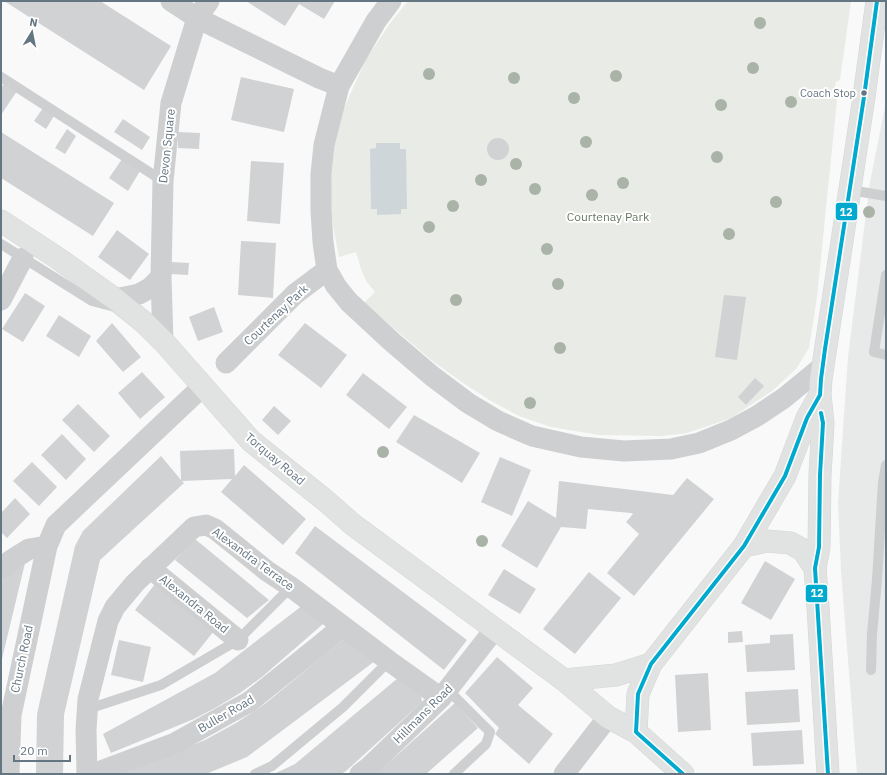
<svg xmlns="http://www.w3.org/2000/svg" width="887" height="775" font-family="'IBM Plex Sans',sans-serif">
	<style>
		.built { fill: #e8e9e9 }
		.green { fill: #e8ebe6 }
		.water { fill: #ced6d9 }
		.building { fill: #d0d2d3 }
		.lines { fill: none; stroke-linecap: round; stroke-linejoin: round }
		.secondary-casing { stroke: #d5d6d7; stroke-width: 23 }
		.primary-casing { stroke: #d5d6d7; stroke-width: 23 }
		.lane { stroke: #cecfd0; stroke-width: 10 }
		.street { stroke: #cecfd0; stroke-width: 21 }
		.secondary { stroke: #e1e2e2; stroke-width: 22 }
		.primary { stroke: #e1e2e2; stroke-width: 22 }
		.bus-1-casing { stroke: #fff; stroke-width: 7 }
		.bus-1 { stroke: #00a9ce; stroke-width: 4 }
		.tree { fill: #a9b3a7 }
		.bus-dot { fill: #657683; stroke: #fff; stroke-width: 1.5 }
		.labels { text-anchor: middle; stroke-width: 4; stroke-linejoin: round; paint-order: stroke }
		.bus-label { font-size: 11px; fill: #657683; stroke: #fff; text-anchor: end }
		.street-label { font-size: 12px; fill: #657683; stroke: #fff }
		.park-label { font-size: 12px; fill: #687a64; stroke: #fff }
		.line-badge { stroke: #fff; stroke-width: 1.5 }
		.badge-label { font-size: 11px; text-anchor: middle; font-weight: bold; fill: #fff }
	</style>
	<rect width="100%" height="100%" fill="#f9f9f9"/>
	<path class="built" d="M886 102V774H857L841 571 838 503 848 357 870 182Z"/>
	<path class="green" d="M408 1H851L840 80 836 82 833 96 837 100 817 297 809 348 796 369 772 391 731 418 687 433 663 436 599 435 551 427 519 416 491 401 460 381 430 359 364 303 375 292 366 281 361 269 356 252 339 257 331 215V180L334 149 341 115 366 59 391 22Z"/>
	<path class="water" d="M376 143H400V149H406L407 209H401V214L377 215V209H371L370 149 376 148Z"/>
	<path class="building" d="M4 1H100L171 46 144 90Z
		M246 1H335L324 19 299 4 285 26Z
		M241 77 294 89 284 132 231 120Z
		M4 83 17 91 1 115V88Z
		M43 108 54 116 46 129 34 121Z
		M123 119 150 137 142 150 114 132Z
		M67 129 76 136 65 154 55 148Z
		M1 132 114 203 93 236 1 178Z
		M178 132 200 133 199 149 178 148Z
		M487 149a11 11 0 1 1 22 0a11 11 0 1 1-22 0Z
		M122 159 140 171 128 191 109 178Z
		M251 161 284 163 280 224 247 221Z
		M117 230 149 254 130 280 98 257Z
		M241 241 276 243 273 298 238 295Z
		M171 262 189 263 188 275 170 274Z
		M25 293 45 306 23 342 2 329Z
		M724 295 746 297 737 360 715 357Z
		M214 307 223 332 198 341 189 317Z
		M59 315 91 336 79 357 46 336Z
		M112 323 141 357 123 372 96 341Z
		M305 323 347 355 321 388 278 355Z
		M142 372 165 397 140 419 118 393Z
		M363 373 407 407 389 429 346 395Z
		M755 378 764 386 746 405 738 397Z
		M78 404 110 436 94 452 62 420Z
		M274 406 291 421 278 435 262 420Z
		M414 415 480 453 462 483 396 442Z
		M62 434 86 459 66 480 41 455Z
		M234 449 235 476 244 465 306 519 283 545 221 492 232 479 182 481 184 483 100 560 64 715 63 774H36L37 714 75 546 83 531 161 456 181 480 180 451Z
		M500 457 531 470 512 516 481 502Z
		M32 462 57 487 39 506 13 481Z
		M687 478 714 499 634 596 607 573 639 534 626 522 633 514 631 513 588 509 586 529 561 527 537 568 501 546 528 501 556 518 559 481 673 495Z
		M15 498 30 514 7 538 1 532V513Z
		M315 526 467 640 444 670 295 553Z
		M195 539 269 600 247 618 175 560Z
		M765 561 795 579 771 620 741 603Z
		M19 562 25 563 1 663V581Z
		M504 569 536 589 520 614 488 595Z
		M589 572 621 598 575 654 543 629Z
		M155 584 214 631 194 656 135 610Z
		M303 605 323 624 262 677 240 693 217 707 194 719 111 753 103 734 215 673Z
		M742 631 743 642 728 643V632Z
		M793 634 795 670 747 672 745 645 770 643V635Z
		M345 638 375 661 247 757 206 774H122L205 740 236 723 266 703Z
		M119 640 151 647 143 682 111 675Z
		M497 657 533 688 518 705 553 734 529 764 495 734 499 728 465 693Z
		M708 673 711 730 678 732 675 675Z
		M398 678 421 696 422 702 346 771 341 774H274L295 764Z
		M798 689 800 722 747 725 745 692Z
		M455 703 478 728 426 774H376Z
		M802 730 804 764 753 766 751 733Z"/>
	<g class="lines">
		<defs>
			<path id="secondary" d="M744 546 785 476 807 418 820 395
				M815 568 819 547 820 475 823 423 820 395 821 379 864 97 877 1"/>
			<path id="primary" d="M1 221 56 257 115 299 146 324 163 341 251 441 326 501 352 524 564 680 608 717 636 732 683 774
				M564 680 616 675 651 664
				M636 732 638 694 651 664 744 546 767 541 790 543 803 550 815 568 818 607 828 774"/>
		</defs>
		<use href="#secondary" class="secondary-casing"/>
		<use href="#primary" class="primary-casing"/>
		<path class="lane" d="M1 77 163 181
			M850 190 886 196
			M1 244 92 301 115 307
			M886 275 874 352 886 355
			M871 670 872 634 877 580 883 482 886 465
			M448 690 490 732 486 744 454 774
			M88 709 161 685 238 640 291 587
			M255 774 272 766 343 707 389 661"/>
		<path class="street" d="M171 1 197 18 319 78 339 86
			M391 1 376 21 339 86 324 145 321 174V211L323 242 327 270 336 286 349 302 391 341 432 376 468 403 498 421 532 436 581 447 624 451 671 449 699 443 731 430 757 416 784 398 823 366
			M115 299 139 294 150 288 161 277
			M1 300 23 258
			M163 341 161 277 163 181 171 103 197 18 209 1
			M226 363 295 294 327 270
			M150 568 238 640
			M1 569 10 561 29 549 47 546
			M9 774 11 715 47 546 56 525 203 386
			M87 774 86 730 88 699 108 621 115 607 135 583 194 527 206 525 215 529 267 571 291 587 389 661 441 698
			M93 774 175 743 249 702 319 646 343 626
			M360 774 368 768 441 698 494 630
			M564 774 608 717"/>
		<use href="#secondary" class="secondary"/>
		<use href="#primary" class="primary"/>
		<defs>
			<path id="bus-1" d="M821 413 823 423 820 475 819 547 815 568 828 774
				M683 774 636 732 638 694 651 664 744 546 785 476 807 418 820 395 821 379 825 349 864 97 877 1"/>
		</defs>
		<use href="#bus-1" class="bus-1-casing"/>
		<use href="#bus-1" class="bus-1"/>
	</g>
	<g class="tree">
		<circle cx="760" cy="23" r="6"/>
		<circle cx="753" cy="68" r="6"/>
		<circle cx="429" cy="74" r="6"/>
		<circle cx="616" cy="76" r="6"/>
		<circle cx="514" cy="78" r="6"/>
		<circle cx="574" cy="98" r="6"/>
		<circle cx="791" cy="102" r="6"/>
		<circle cx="721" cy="105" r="6"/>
		<circle cx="586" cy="142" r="6"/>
		<circle cx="717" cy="157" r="6"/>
		<circle cx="516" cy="164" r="6"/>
		<circle cx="481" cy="180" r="6"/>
		<circle cx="623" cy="183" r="6"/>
		<circle cx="535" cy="189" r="6"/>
		<circle cx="592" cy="195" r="6"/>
		<circle cx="776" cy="202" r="6"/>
		<circle cx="453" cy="206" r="6"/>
		<circle cx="869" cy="212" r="6"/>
		<circle cx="429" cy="227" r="6"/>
		<circle cx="729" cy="234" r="6"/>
		<circle cx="547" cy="249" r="6"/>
		<circle cx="558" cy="284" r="6"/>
		<circle cx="456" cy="300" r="6"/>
		<circle cx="560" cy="348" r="6"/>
		<circle cx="530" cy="403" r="6"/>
		<circle cx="383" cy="452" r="6"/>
		<circle cx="482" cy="541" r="6"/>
	</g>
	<circle class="bus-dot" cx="864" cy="93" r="3.5"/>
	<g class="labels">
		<g class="bus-label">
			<text x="856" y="97">Coach Stop</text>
		</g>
		<g class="street-label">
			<text transform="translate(167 146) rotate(-84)" y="4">Devon Square</text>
			<text transform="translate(276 315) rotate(-43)" y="4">Courtenay Park</text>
			<text transform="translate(275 459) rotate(40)" y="4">Torquay Road</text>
			<text transform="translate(253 559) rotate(36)" y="4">Alexandra Terrace</text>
			<text transform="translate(194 604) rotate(39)" y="4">Alexandra Road</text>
			<text transform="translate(22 659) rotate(-78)" y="4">Church Road</text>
			<text transform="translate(226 714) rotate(-30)" y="4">Buller Road</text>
			<text transform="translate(423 714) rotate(-45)" y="4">Hillmans Road</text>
		</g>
		<g class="park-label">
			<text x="608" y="221">Courtenay Park</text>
		</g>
	</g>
	<g class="line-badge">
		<rect x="835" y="202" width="23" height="19" rx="4" fill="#00a9ce"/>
		<rect x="805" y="584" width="23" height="19" rx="4" fill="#00a9ce"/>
	</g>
	<g class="badge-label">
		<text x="846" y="216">12</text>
		<text x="817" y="597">12</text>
	</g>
	<rect width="887" height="775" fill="none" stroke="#657683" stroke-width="4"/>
	<g transform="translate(32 32) rotate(10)" stroke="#ffffff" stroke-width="3" paint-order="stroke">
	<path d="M0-3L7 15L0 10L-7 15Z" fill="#657683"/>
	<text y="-6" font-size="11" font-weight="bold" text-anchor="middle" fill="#657683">N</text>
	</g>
	<path d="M14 755v6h56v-6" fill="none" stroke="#657683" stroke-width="2"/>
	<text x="20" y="755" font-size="12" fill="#657683" stroke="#ffffff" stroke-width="3" paint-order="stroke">20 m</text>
</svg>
